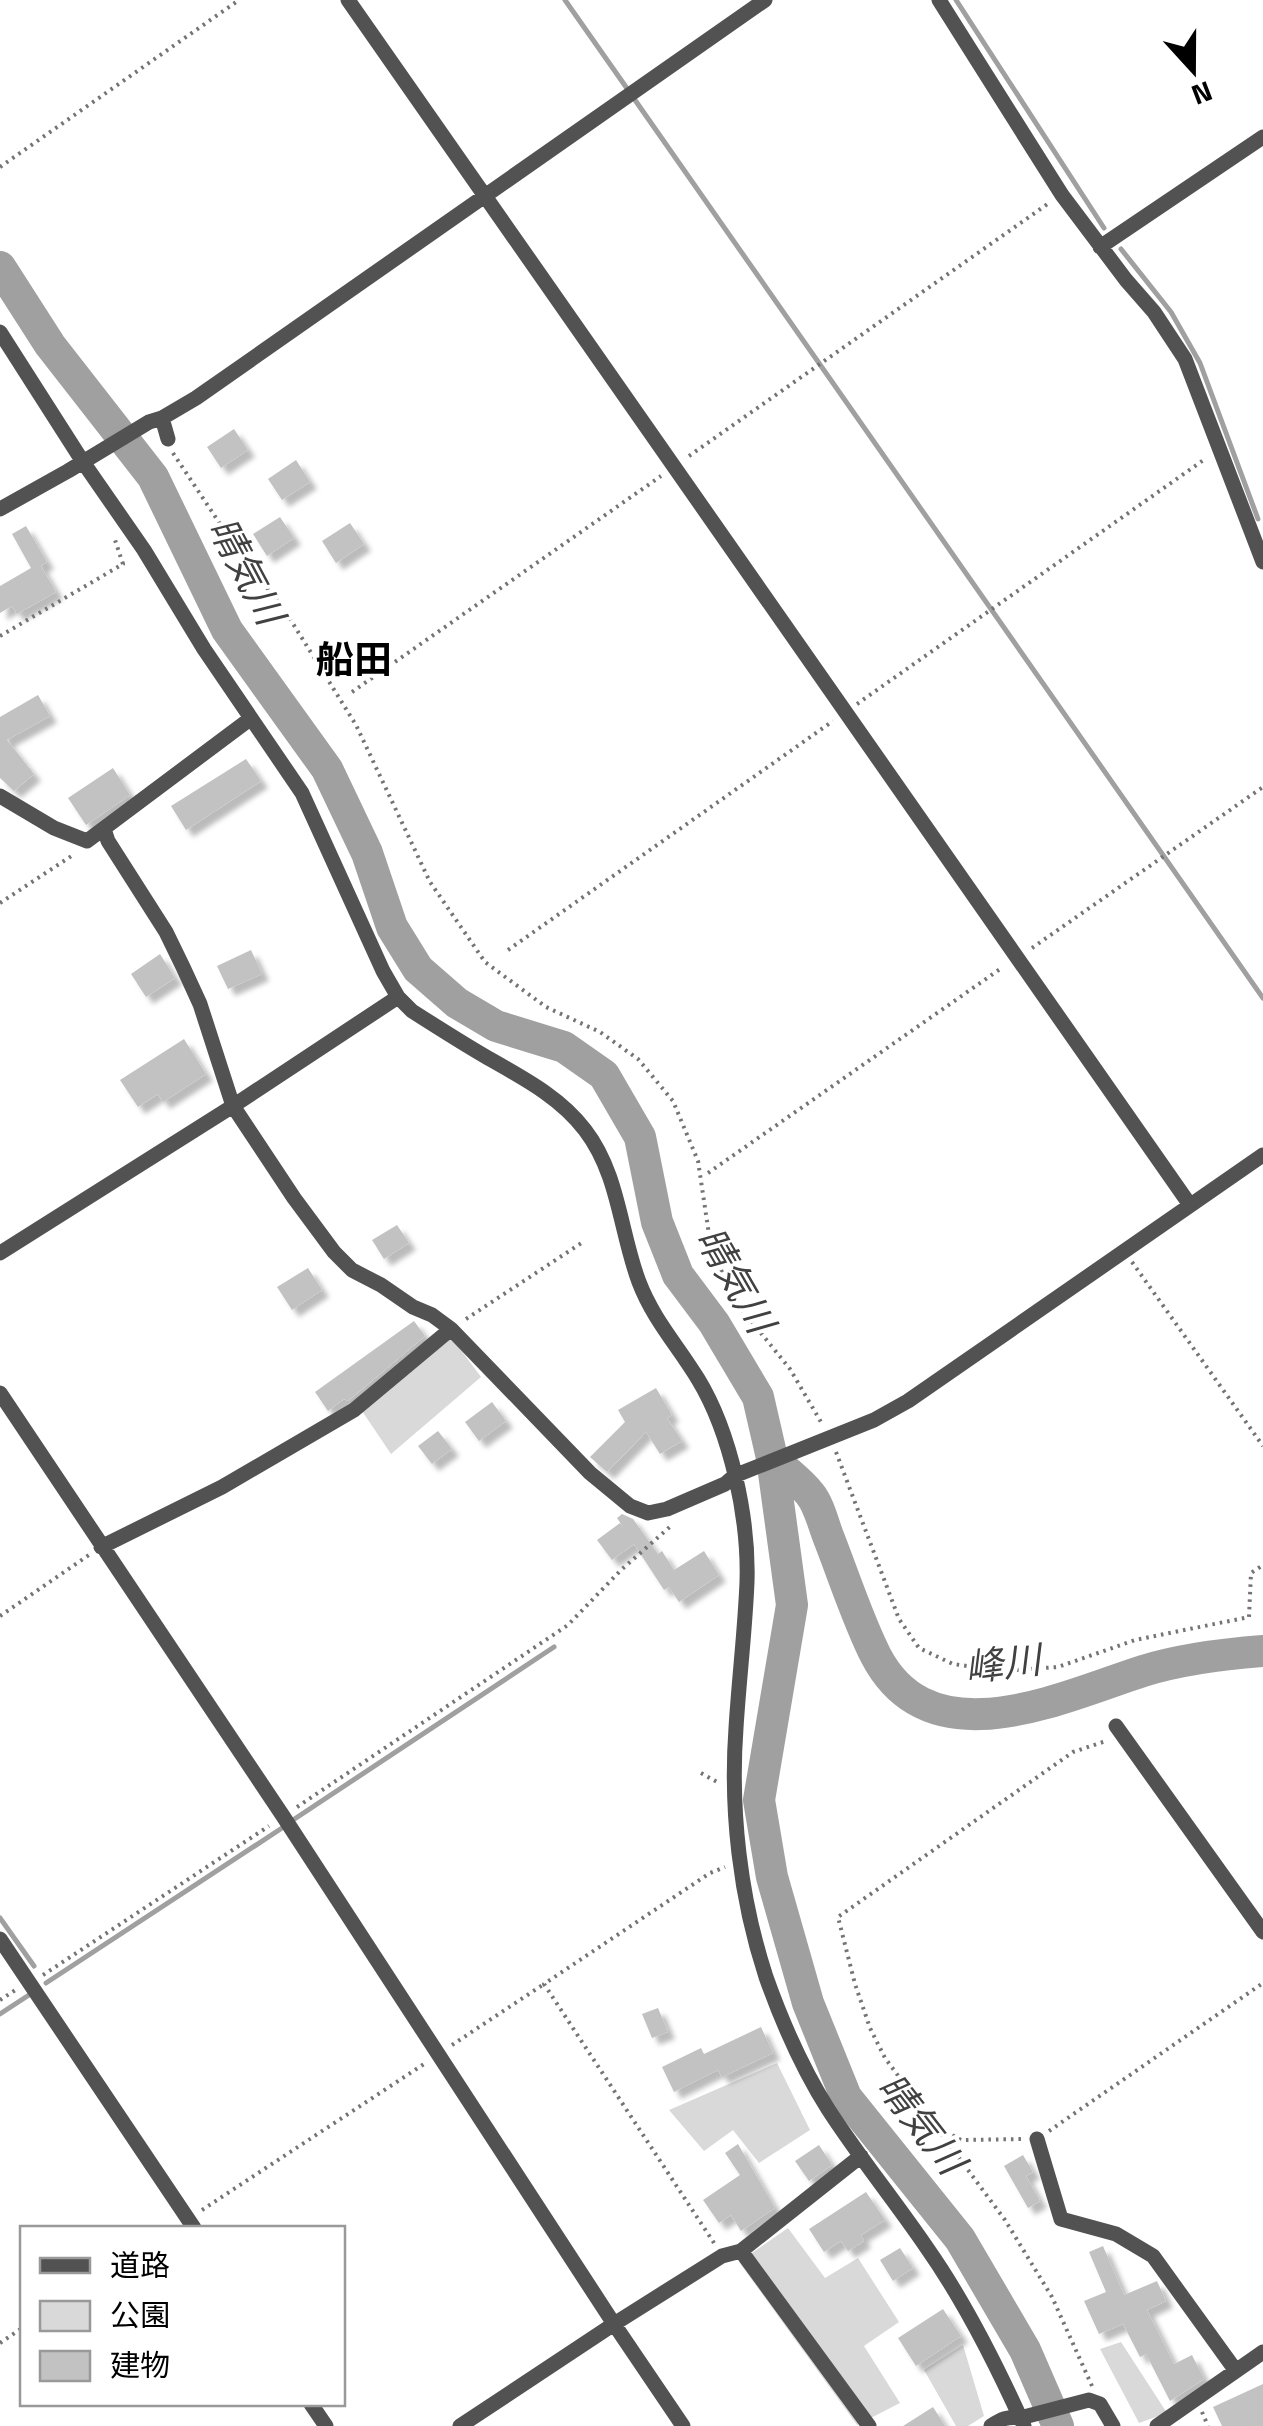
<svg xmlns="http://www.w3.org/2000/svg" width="1263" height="2426" font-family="'Titillium Web','Noto Sans JP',sans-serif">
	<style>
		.green { fill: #d9d9d9 }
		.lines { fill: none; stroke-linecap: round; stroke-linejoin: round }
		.stream { stroke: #a0a0a0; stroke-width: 5 }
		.river { stroke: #a0a0a0; stroke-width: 32 }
		.building { fill: #c2c2c2; filter: url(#shadow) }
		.path { stroke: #747474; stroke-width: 4; stroke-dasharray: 2.5 5; stroke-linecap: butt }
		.minor { stroke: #525252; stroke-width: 15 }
		.labels { text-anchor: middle; stroke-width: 8; stroke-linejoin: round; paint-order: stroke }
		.water-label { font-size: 38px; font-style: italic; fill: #414141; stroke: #fff }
		.neighbourhood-label { font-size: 38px; font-weight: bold; fill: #000; stroke: #fff }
	</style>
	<defs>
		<filter id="shadow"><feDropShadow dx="7" dy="7" stdDeviation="2.5" flood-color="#0004"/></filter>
	</defs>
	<rect width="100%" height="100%" fill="#fff"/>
	<path class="green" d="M452 1338 481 1377 391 1454 362 1411Z
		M777 2063 810 2130 759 2163 733 2130 704 2151 669 2110Z
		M788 2228 825 2278 858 2258 899 2322 864 2346 900 2403 857 2425 739 2262Z
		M1121 2342 1167 2413 1139 2423 1100 2349Z
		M963 2345 984 2416 968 2426H956L924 2370Z"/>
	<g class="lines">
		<path class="stream" d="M565 0 626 87
			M956 0 1104 228
			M635 100 1263 998
			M1121 249 1171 312 1200 363 1258 519
			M293 1820 554 1647
			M0 1918 34 1966
			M46 1983 282 1828
			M0 2014 29 1995"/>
		<path class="river" d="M0 267 50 345 153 477 227 630 327 769 367 853 392 927 418 969 457 1003 496 1026 564 1047 604 1075 640 1137 657 1222 678 1275 714 1323 758 1397 772 1458 792 1605 759 1800 772 1877 808 2003 846 2097 960 2239 1025 2350 1058 2426
			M772 1458C784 1470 800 1481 810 1494 819 1505 823 1523 828 1536 843 1574 858 1621 876 1656 931 1761 1062 1697 1143 1671 1182 1659 1223 1654 1263 1651"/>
	</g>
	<path class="building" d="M234 429 248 450 221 468 207 447Z
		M296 460 310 482 282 500 268 479Z
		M280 517 294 538 267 556 253 534Z
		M350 523 364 544 336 563 322 541Z
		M26 526 47 562 41 566 56 592 17 614 12 606 0 613V586L31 568 12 534Z
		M38 695 50 716 7 740 34 774 14 791 0 778V717Z
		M246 759 261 781 186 830 171 806Z
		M113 768 130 795 86 825 68 798Z
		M251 950 262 974 228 989 217 966Z
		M160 954 175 978 146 997 131 974Z
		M184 1039 206 1074 163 1102 158 1094 138 1107 120 1080Z
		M397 1225 409 1243 384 1259 372 1240Z
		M308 1268 322 1290 292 1310 277 1287Z
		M414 1321 425 1336 348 1401 344 1399 328 1411 315 1392Z
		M656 1388 672 1415 667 1418 682 1441 660 1454 646 1432 607 1472 590 1457 625 1422 618 1410Z
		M492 1402 506 1421 479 1441 465 1422Z
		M438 1431 452 1449 432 1464 418 1446Z
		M622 1514 633 1519 658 1554 662 1551 674 1570 704 1551 719 1575 679 1602 669 1587 664 1590 634 1544 612 1560 597 1540 620 1523 625 1530 617 1518Z
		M658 2008 668 2032 652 2038 642 2014Z
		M761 2027 773 2053 722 2077 718 2070 674 2092 662 2067 701 2048 704 2054Z
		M738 2144 775 2208 741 2231 731 2215 719 2223 703 2200 740 2175 725 2153Z
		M819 2145 832 2165 809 2181 795 2161Z
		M1023 2155 1033 2172 1026 2176 1040 2201 1028 2208 1004 2166Z
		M866 2192 885 2220 861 2235 864 2241 848 2251 841 2241 824 2252 809 2229Z
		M1103 2246 1124 2295 1157 2281 1166 2301 1147 2310 1174 2364 1192 2355 1204 2379 1170 2401 1146 2354 1140 2357 1123 2324 1099 2334 1084 2301 1106 2292 1089 2252Z
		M900 2248 913 2268 893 2281 880 2260Z
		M943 2309 961 2336 916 2366 898 2338Z
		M1263 2384V2426H1222L1213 2407Z
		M933 2407 945 2426H903Z"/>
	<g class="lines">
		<path class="path" d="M0 167 239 0
			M173 453 248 566 282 606 356 725 430 882 485 962 546 1007 600 1032 638 1059 673 1101 698 1161 710 1241 731 1296 790 1369 821 1422
			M689 456 1049 203
			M0 636 123 564 114 537
			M352 692 661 476
			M857 704 1205 459
			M0 903 73 855
			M1032 948 1263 787
			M508 950 833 721
			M708 1173 1003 967
			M1132 1262 1263 1446
			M466 1319 583 1242
			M836 1452 899 1619 919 1648 953 1664 1002 1671 1058 1667 1135 1640 1249 1617 1251 1573 1263 1565
			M0 1616 89 1555
			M701 1773 717 1782
			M297 1807 568 1625 621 1570 672 1525
			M43 1975 269 1826
			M0 2000 17 1989
			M452 2045 544 1984
			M939 2128 961 2140 1022 2139
			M1049 2131 1263 1983
			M202 2210 424 2064
			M714 2243 544 1984 710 1873 725 1867
			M0 2343 22 2328
			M1092 2386 1052 2297 1005 2220 885 2058 870 2028 855 1984 838 1917 1073 1752 1106 1741
			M1202 2412 1208 2426"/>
		<path class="minor" d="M348 0 1190 1205
			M939 0 1062 195 1126 280 1154 312 1185 359 1263 562
			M1100 247 1263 137
			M0 332 83 462 144 550 204 649 302 793 383 971 398 997 412 1011C437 1027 462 1043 488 1058 523 1078 560 1097 585 1130 619 1174 620 1232 639 1282 653 1319 678 1346 698 1379 731 1433 749 1519 747 1582 745 1631 739 1679 736 1728 730 1810 740 1898 766 1977 782 2022 802 2068 828 2109 859 2157 895 2201 927 2248 965 2302 997 2366 1024 2426
			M162 418 168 439
			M0 509 68 471 149 422 162 418 196 398 765 0
			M0 796 54 828 87 841 250 719
			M104 829 108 841 166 932 183 967 200 1004 233 1106 294 1198 334 1252 352 1270 381 1285 413 1307 432 1315 451 1329 590 1473 630 1506 648 1513 667 1509 725 1484 734 1476 874 1420 908 1401 1263 1155
			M0 1253 233 1106 398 997
			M0 1393 283 1816 614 2324 683 2426
			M101 1547 222 1487 354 1410 451 1329
			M1116 1726 1263 1932
			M0 1939 194 2228
			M1037 2139 1061 2219 1116 2234 1153 2256 1236 2371
			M741 2251 861 2156
			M311 2404 326 2426
			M460 2426 614 2324 722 2256 741 2251 869 2426
			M991 2426C1001 2419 1008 2416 1020 2418L1089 2400 1100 2404 1113 2426
			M1157 2426 1263 2352"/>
	</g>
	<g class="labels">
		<g class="water-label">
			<text transform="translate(246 571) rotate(62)" y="13">晴気川</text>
			<text transform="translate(735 1280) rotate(60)" y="13">晴気川</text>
			<text transform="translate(1003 1664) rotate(-7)" y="13">峰川</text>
			<text transform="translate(921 2124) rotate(52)" y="13">晴気川</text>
		</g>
		<g class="neighbourhood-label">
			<text x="354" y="673">船田</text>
		</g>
	</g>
	<rect x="20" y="2226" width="325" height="180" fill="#ffffff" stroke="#999999" stroke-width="2.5"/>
	<rect x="40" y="2258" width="50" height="15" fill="#525252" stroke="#999999" stroke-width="2.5"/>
	<text x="110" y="2276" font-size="30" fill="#000000">道路</text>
	<rect x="40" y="2301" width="50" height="30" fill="#d9d9d9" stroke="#999999" stroke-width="2.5"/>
	<text x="110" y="2326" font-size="30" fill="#000000">公園</text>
	<rect x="40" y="2351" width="50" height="30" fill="#c2c2c2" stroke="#999999" stroke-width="2.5"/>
	<text x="110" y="2376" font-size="30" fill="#000000">建物</text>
	<g transform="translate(1193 70) rotate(159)" stroke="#ffffff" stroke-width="8" paint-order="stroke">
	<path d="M0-8L18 38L0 25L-18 38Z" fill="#000000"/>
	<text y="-15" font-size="28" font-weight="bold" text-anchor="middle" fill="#000000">N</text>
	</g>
</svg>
